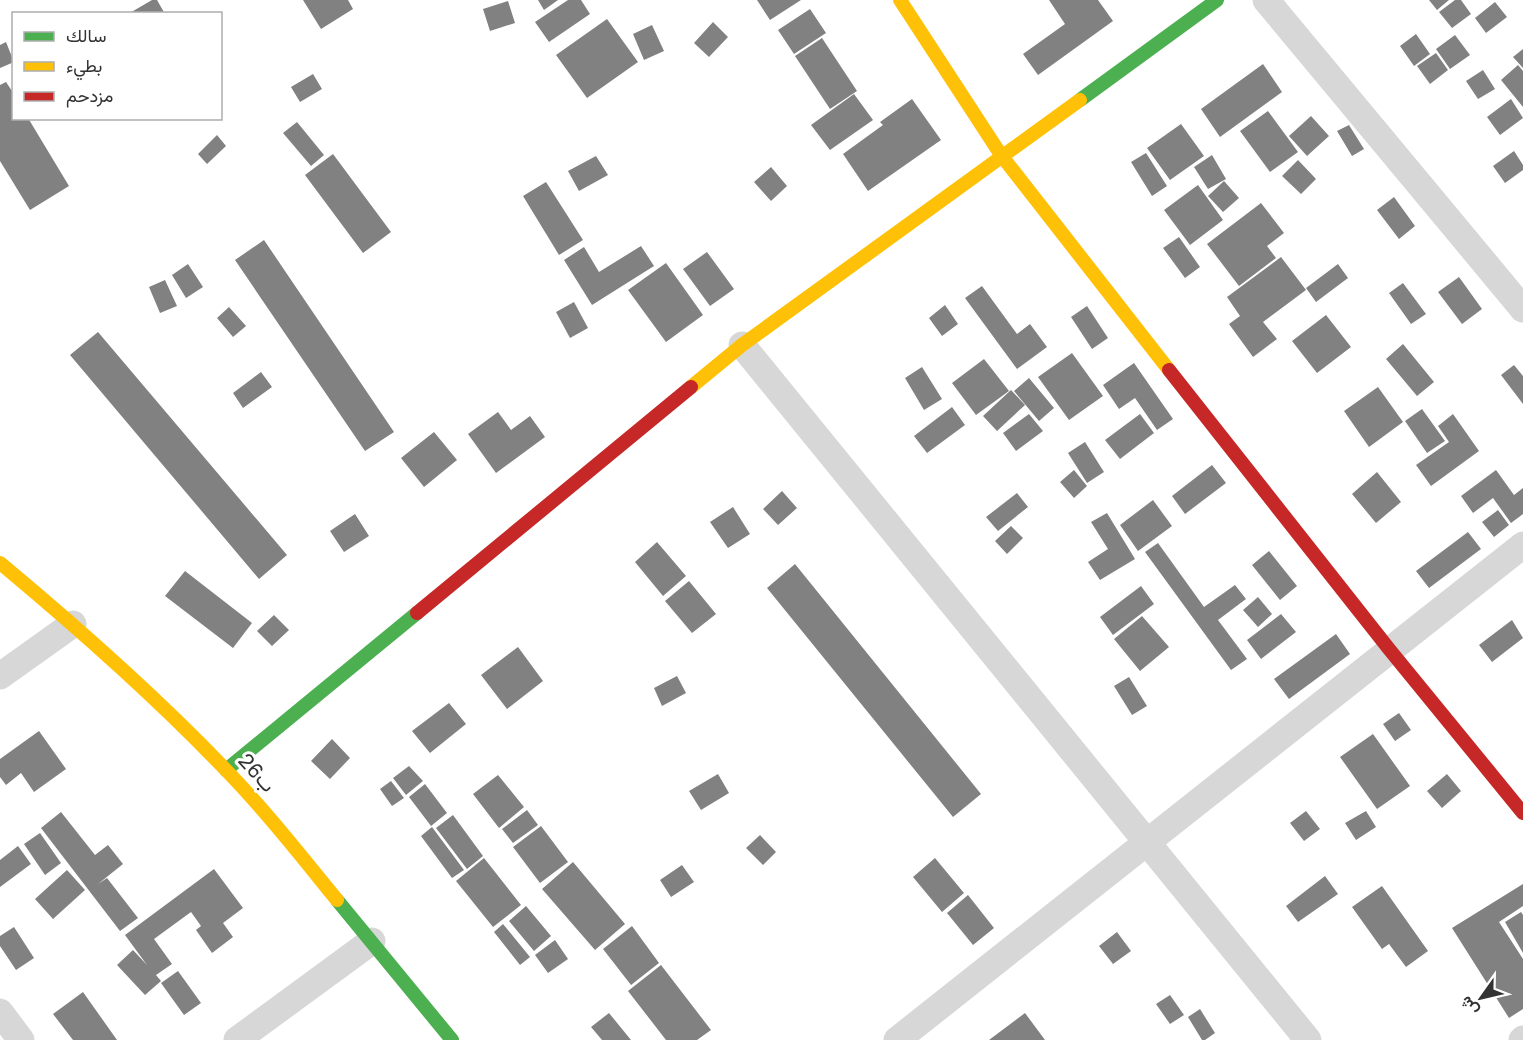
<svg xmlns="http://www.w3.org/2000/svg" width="1523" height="1040" font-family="'Golos Text',Vazirmatn,sans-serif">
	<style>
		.building { fill: #818181 }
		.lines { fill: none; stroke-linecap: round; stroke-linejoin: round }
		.street { stroke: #d7d7d7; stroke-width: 27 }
		.fast { stroke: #4caf50; stroke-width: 14 }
		.slow { stroke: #ffc107; stroke-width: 14 }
		.jam { stroke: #c62828; stroke-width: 14 }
		.labels { text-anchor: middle; stroke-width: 6; stroke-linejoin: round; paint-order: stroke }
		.street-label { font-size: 21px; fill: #333; stroke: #fff }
	</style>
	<rect width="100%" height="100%" fill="#fff"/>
	<path class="building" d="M152 0H157L165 14H128Z
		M303 0H348L353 9 321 29Z
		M538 0H558L544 10Z
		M568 0H581L590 14 549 42 535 22Z
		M757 0H801L770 20Z
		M1049 0H1098L1113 21 1038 75 1023 54 1065 24Z
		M1429 0H1449L1437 10Z
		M1455 0H1461L1471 14 1452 28 1439 12Z
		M508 1 515 23 490 31 483 9Z
		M1495 2 1507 17 1486 33 1475 18Z
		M810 9 826 33 794 54 778 30Z
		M607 19 638 62 587 98 556 55Z
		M713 22 728 37 709 57 694 43Z
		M652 25 664 51 644 60 633 34Z
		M1416 34 1430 54 1414 66 1400 46Z
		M1455 35 1470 55 1450 69 1436 49Z
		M822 38 857 91 830 109 795 56Z
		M6 42 14 62 0 68V45Z
		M1523 49V68L1513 57Z
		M1436 53 1448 70 1430 84 1417 66Z
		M1263 64 1282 92 1220 137 1201 109Z
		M1518 65 1523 71V107L1501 80Z
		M1483 70 1495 89 1478 99 1466 81Z
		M313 74 322 89 300 102 291 87Z
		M6 82 14 94V118H28L69 186 30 210 0 161V85Z
		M854 94 873 120 830 150 811 125Z
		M912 99 941 140 868 191 843 154 883 125 880 122Z
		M1511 99 1523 118 1500 135 1487 117Z
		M1268 111 1298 152 1270 172 1240 131Z
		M1311 116 1329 136 1307 156 1289 136Z
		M297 122 324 155 311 166 283 133Z
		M1181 124 1204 156 1170 180 1147 148Z
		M1349 125 1364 149 1352 156 1337 131Z
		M217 135 226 146 207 164 198 154Z
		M1514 151 1523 165V170L1505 183 1493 166Z
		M1146 153 1167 186 1152 196 1131 162Z
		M333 154 391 232 363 253 305 175Z
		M1212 155 1226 179 1208 189 1194 167Z
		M596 156 608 175 579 191 568 171Z
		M1298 160 1316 179 1301 194 1282 176Z
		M771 167 787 186 771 201 754 182Z
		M1224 181 1239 198 1223 212 1208 196Z
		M546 182 583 240 559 255 523 196Z
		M1198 185 1223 220 1190 245 1164 210Z
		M1394 197 1415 226 1399 239 1377 210Z
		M1261 203 1284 233 1267 246 1276 258 1239 286 1207 244Z
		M1179 237 1200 267 1185 278 1163 248Z
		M264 240 394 432 365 451 235 260Z
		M641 246 654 266 592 305 564 260 584 247 599 272Z
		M707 252 734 289 710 306 683 269Z
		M1281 257 1306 290 1263 322 1277 339 1253 357 1229 324 1240 316 1227 297Z
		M666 263 703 315 666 342 628 290Z
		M188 264 203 287 186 298 172 275Z
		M1338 264 1348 278 1316 302 1306 288Z
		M1459 277 1482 309 1462 324 1438 292Z
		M165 280 177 306 160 313 149 287Z
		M1403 283 1426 314 1411 324 1389 293Z
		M982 286 1017 334 1030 324 1047 347 1017 369 965 298Z
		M574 302 588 328 570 338 556 312Z
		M945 305 958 324 942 336 929 318Z
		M1087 306 1108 338 1092 349 1071 317Z
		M229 307 246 326 233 337 217 318Z
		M1326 315 1351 347 1317 373 1292 341Z
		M98 332 287 555 259 579 70 355Z
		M1403 344 1434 382 1417 396 1386 359Z
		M1072 353 1103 396 1069 420 1038 377Z
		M984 359 1009 391 976 415 952 383Z
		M1134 363 1173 419 1157 430 1135 398 1119 409 1103 385Z
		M1514 365 1523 376V404L1501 375Z
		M922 367 942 399 924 410 905 378Z
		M261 372 272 387 243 408 233 393Z
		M1029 378 1054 408 1039 421 1014 391Z
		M1378 387 1403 422 1369 447 1344 411Z
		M1011 390 1025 405 997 431 983 416Z
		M952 407 965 425 927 453 914 436Z
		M1422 409 1445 441 1427 453 1405 421Z
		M498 412 511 430 530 416 545 437 496 473 468 434Z
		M1029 414 1043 431 1016 451 1003 433Z
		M1140 414 1154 433 1120 459 1105 440Z
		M1453 414 1479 451 1431 486 1416 465 1449 442 1438 426Z
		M434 432 457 460 424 487 401 458Z
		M1085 442 1104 472 1087 483 1068 453Z
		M1212 465 1226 483 1185 514 1172 496Z
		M1074 470 1087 486 1074 498 1060 482Z
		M1496 470 1514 495 1523 488V514L1511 523 1493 498 1473 513 1461 496Z
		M1377 472 1401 502 1376 523 1352 494Z
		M782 491 797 508 778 525 763 509Z
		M1017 493 1028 507 998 531 986 517Z
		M1153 500 1172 526 1138 551 1120 525Z
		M733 507 750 534 728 548 710 522Z
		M1498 510 1509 525 1494 537 1482 522Z
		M1107 513 1135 559 1100 580 1088 562 1108 549 1091 522Z
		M355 514 369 536 344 552 330 531Z
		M1011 526 1023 538 1007 554 995 541Z
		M1468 532 1481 549 1429 588 1416 571Z
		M657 542 686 576 663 596 635 562Z
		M1158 543 1204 607 1235 585 1246 599 1218 620 1247 659 1231 670 1145 552Z
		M1269 551 1297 586 1280 600 1252 565Z
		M795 564 981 794 953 817 767 588Z
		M185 571 252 623 233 648 165 596Z
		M689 581 716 614 692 633 665 601Z
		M1141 586 1154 604 1113 635 1100 617Z
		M1258 597 1272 614 1258 627 1243 610Z
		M1281 614 1296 632 1261 659 1247 640Z
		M274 615 289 630 272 646 257 631Z
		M1142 616 1169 647 1140 671 1114 639Z
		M1512 620 1523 638 1492 662 1479 645Z
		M1336 634 1350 654 1289 699 1274 679Z
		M518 647 543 681 507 709 481 675Z
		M677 676 686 693 662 706 654 688Z
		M1129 677 1147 706 1132 715 1114 686Z
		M449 703 466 724 430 753 412 731Z
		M1399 713 1411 730 1395 741 1383 724Z
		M39 731 66 769 34 792 21 773 6 785 0 777V759Z
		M1373 734 1410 786 1377 809 1340 757Z
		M332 739 350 758 330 779 311 761Z
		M409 766 423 781 406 795 393 778Z
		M718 774 729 793 701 810 689 791Z
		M1447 774 1461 791 1442 808 1427 791Z
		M498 775 524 807 499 828 473 794Z
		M391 781 404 798 392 806 380 789Z
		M425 784 447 813 431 826 409 797Z
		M527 810 538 825 513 843 502 829Z
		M1306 811 1320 829 1304 841 1290 823Z
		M1366 811 1376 827 1356 840 1345 823Z
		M61 812 95 855 108 845 123 864 98 884 107 878 138 918 120 931 41 828Z
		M453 815 483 856 467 869 436 828Z
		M541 826 568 862 540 883 513 847Z
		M432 827 464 870 452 878 421 836Z
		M40 833 61 863 45 875 24 844Z
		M760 835 776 852 763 865 746 848Z
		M18 846 31 864 0 887V860Z
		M484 858 521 905 493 927 456 881Z
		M935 858 964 893 942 912 913 877Z
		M573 862 625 924 595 950 542 889Z
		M682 865 694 882 671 897 660 880Z
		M214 869 243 908 223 923 233 937 212 953 196 930 201 926 191 912 154 939 172 964 156 975 161 981 145 995 117 965 133 950 147 965 125 935Z
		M67 870 85 890 53 919 35 899Z
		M1325 876 1338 894 1298 922 1286 906Z
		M1523 884V906L1499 922 1523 959V1009L1509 1018 1452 928Z
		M1382 886 1428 951 1406 967 1389 944 1382 949 1352 907Z
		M968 895 994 928 973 945 947 913Z
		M526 906 551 936 534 951 509 921Z
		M1521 912 1523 915V953L1505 922Z
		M503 924 530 957 520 965 494 932Z
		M632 926 659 963 631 985 603 949Z
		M14 927 34 958 16 970 0 946V936Z
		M1117 932 1131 951 1113 964 1099 946Z
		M555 940 568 959 548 973 535 955Z
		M661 965 711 1030 697 1040H666L628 991Z
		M178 971 201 1003 184 1015 161 983Z
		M83 992 117 1040H73L53 1014Z
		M1170 995 1184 1015 1170 1024 1156 1004Z
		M1200 1009 1215 1033 1205 1040H1202L1188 1017Z
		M609 1013 631 1040H602L591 1027Z
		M1025 1013 1045 1040H989Z"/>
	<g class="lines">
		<path class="street" d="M1266 0 1523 309
			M742 345 1308 1040
			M0 676 73 624
			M0 1012 21 1040
			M237 1040 372 941
			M897 1040 1523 545
			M1522 1040 1523 1039"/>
		<path class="fast" d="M1080 100 1217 0
			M226 770 417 613
			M337 900 452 1040"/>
		<path class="slow" d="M900 0 1001 155 1169 370
			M691 387 742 345 1080 100
			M0 563C78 628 154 695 225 769 265 810 301 856 337 900"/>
		<path class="jam" d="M1169 370 1389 649 1523 813
			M417 613 691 387"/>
	</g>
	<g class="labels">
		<g class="street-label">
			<text transform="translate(257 773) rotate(48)" y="7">26ب</text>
		</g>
	</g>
	<rect x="12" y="12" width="210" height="108" fill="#ffffff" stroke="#adadad" stroke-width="1.5"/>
	<rect x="24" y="32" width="30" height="9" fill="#4caf50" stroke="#adadad" stroke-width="1.5"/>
	<text x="66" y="42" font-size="18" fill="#333333">سالك</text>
	<rect x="24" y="62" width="30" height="9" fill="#ffc107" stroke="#adadad" stroke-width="1.5"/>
	<text x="66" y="72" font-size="18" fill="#333333">بطيء</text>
	<rect x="24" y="92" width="30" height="9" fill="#c62828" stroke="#adadad" stroke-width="1.5"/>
	<text x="66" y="102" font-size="18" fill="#333333">مزدحم</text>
	<g transform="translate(1481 998) rotate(236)" stroke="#ffffff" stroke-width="4.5" paint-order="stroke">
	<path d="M0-4.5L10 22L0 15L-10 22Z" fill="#333333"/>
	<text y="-9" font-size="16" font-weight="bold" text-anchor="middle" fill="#333333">ش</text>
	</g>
</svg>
